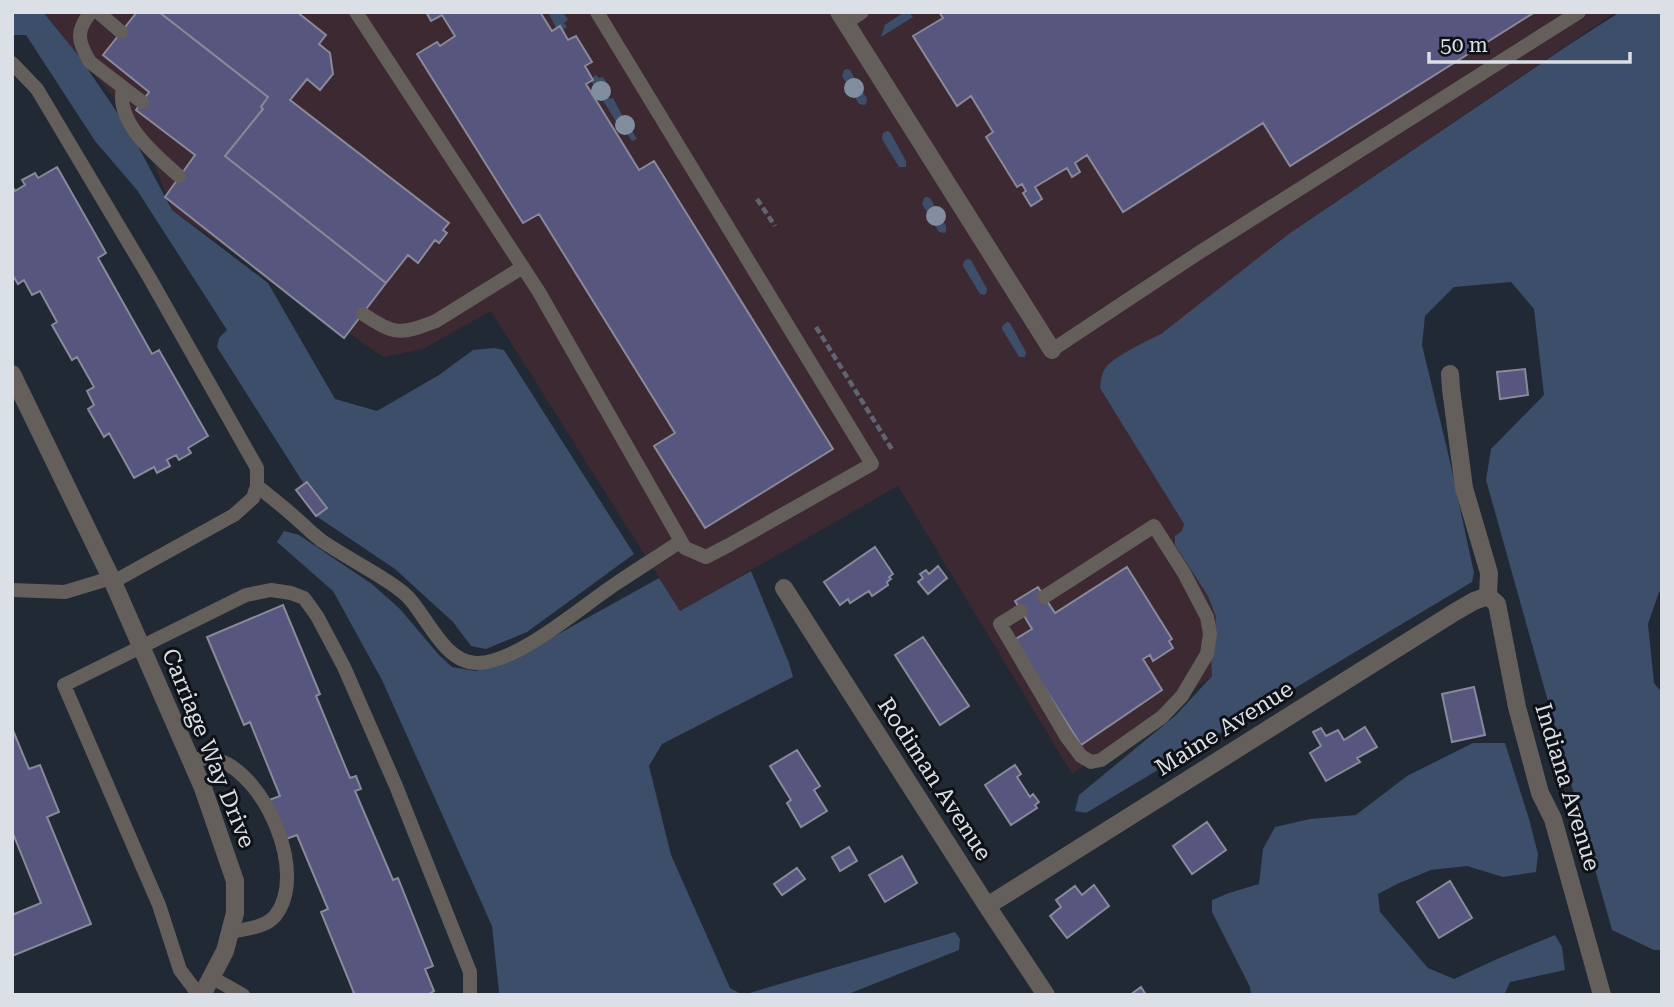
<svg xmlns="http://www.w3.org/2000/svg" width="1674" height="1007" font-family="'Roboto Serif',serif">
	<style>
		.commercial { fill: #3c2931 }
		.green { fill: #3c4e6a }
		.building { fill: #56567e; stroke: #898999; stroke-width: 2 }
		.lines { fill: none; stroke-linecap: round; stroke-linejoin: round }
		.path { stroke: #5e656f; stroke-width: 4.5; stroke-dasharray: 7 3.5; stroke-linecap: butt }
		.service { stroke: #655f5b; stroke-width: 14 }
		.minor { stroke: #655f5b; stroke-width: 18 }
		.tree { fill: #818ea0 }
		.labels { text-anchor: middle; stroke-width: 6; stroke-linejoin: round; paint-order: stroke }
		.street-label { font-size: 23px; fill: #dbe0e7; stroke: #0e1116 }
	</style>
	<rect width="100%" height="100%" fill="#212934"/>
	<path class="commercial" d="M43 12H1616L1290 233 1212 676 1072 774 898 486 680 611 491 311 423 349 383 357 172 210 142 132Z"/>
	<path class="green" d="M12 12H43L79 56 131 133 172 210 268 283 335 399 377 411 439 375 473 350 494 348 504 350 634 554 527 632 486 649 471 646 453 622 395 569 316 516 327 507 308 482 304 484 217 347 219 338 227 330 137 190 95 141 26 35H12Z
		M548 12H557L560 14 563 12 568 20 564 23 567 27 562 30 556 28Z
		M904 12H909L913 17 881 37 885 25Z
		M1620 12H1662V592H1659L1648 624 1654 683 1662 693V950H1654L1612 930 1486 480 1491 449 1544 395 1534 309 1511 282 1454 287 1425 316 1422 345 1448 453 1474 573 1472 582 1086 813 1075 811 1079 795 1176 715 1212 676 1211 658 1216 617 1208 596 1175 545V536L1182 531 1184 524 1100 388C1101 380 1101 373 1107 366 1116 356 1148 340 1161 334L1290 233 1570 44Z
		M848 69 850 70 867 99 866 104 864 105 859 104 842 76 844 70Z
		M596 75 599 78 603 77 608 85 603 88 610 99 613 98 624 119 629 117 634 126 631 129 637 139 632 141 626 132 623 133 591 81 593 80 592 78Z
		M887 131 890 132 906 161V167H899L882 139 883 133Z
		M927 197 930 198 946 226V232L944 233 939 232 922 204 924 198Z
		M968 259 971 260 987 289 986 294 984 295 980 294 963 266 964 261Z
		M1007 322 1010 323 1026 352 1025 357H1019L1002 329V326Z
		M284 531 299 535 372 584 400 609 439 655 452 667 475 671 508 662 659 578 680 611 751 571 789 663 793 677 662 744 649 766 671 855 730 988 743 995 955 932 960 939 959 950 846 995H497L499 992 492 926 382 680 333 591 277 542Z
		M1473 743H1505L1529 819 1538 854 1536 872 1503 877 1467 866 1431 870 1397 884 1378 894 1380 912 1428 968 1454 979 1497 959 1555 935 1562 947 1565 970 1510 982 1504 995H1251L1250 987 1212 912V900L1229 893 1259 884 1263 849 1275 827 1310 819 1356 815 1407 776Z"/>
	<path class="building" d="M137 12H159L268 97 261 107 263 109 225 156 386 283 344 338 165 197 195 155 136 110 149 92 103 55Z
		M159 12H297L326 35 319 44 330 53 333 74 320 90 307 79 290 100 449 223 443 230 447 233 439 243 435 240 418 263 408 255 386 283 225 156 263 109 261 107 268 97Z
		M426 12H540L552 31 560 26 568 40 576 36 592 62 585 66 593 80 586 84 639 170 654 161 833 449 705 528 654 446 675 433 539 214 523 223 417 54 437 42 440 46 455 36 442 15 431 21Z
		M939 12H1535L1290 166 1263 123 1123 212 1087 155 1075 163 1080 172 1072 177 1067 168 1035 187 1042 199 1031 206 1023 193 1026 191 1022 184 1017 187 986 137 993 132 971 96 957 106 913 36 943 18Z
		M57 167 106 253 98 258 152 354 159 350 208 436 188 448 191 453 179 460 176 455 167 460 170 466 157 473 154 467 134 478 109 433 104 437 88 409 94 405 87 391 94 387 77 357 72 360 52 325 57 322 40 291 32 295 24 280 18 284 12 274V186L15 191 25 185 22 180 35 173 38 178Z
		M1525 369 1528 395 1500 399 1497 372Z
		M307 482 327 508 316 516 296 490Z
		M875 547 893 574 889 577 891 579 887 582 888 585 872 596 869 591 850 603 848 599 840 605 824 582Z
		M938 566 947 578 928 594 918 582 923 578 920 574 926 570 929 574Z
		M1127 567 1172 639 1169 641 1173 648 1153 661 1150 655 1143 659 1162 690 1081 745 1014 640 1032 629 1015 601 1038 587 1055 613Z
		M283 605 320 694 316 696 350 778 356 776 361 789 355 791 393 880 398 878 433 966 425 969 434 991 427 995H350L354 993 321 912 328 909 297 835 286 839 269 800 280 796 250 722 244 725 207 637Z
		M923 637 969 706 940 725 895 655Z
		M1474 687 1485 735 1452 742 1442 694Z
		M1365 727 1377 747 1357 758 1360 762 1326 781 1310 753 1321 746 1313 732 1321 728 1326 736 1338 730 1344 740Z
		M12 728 29 769 40 765 59 812 47 817 91 924 12 956V915L41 903 12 831Z
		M797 750 820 786 814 790 827 811 801 827 787 803 791 800 770 766Z
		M1015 765 1021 774 1017 777 1030 797 1033 794 1039 802 1035 805 1037 808 1011 825 985 785Z
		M1207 822 1226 850 1192 874 1173 846Z
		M849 847 857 861 840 871 832 857Z
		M902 856 917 883 885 902 869 875Z
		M797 868 805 879 782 895 774 884Z
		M1450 881 1472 918 1439 938 1417 902Z
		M1094 885 1109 906 1067 938 1050 916 1061 907 1056 900 1075 886 1082 895Z
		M1141 987 1146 995H1130Z"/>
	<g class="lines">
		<path class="path" d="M757 199 775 226
			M816 327 893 451"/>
		<path class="service" d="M91 12C75 31 78 42 90 62L142 102
			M98 12 121 32
			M356 12 539 292 685 548 706 557 729 545 872 464 597 12
			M846 23 862 12
			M12 63 37 89 149 277 257 468V486L253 498 234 515 113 582
			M123 88C115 122 156 156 179 176
			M363 314C395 335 400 335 436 321L523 267
			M1052 350 1200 252 1579 12
			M257 486C268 495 280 504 290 513 301 522 311 533 322 541 340 553 358 563 376 574 387 581 398 587 407 596 427 616 444 663 477 663 517 663 581 607 614 585 636 570 659 556 681 541
			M12 590 65 592 111 578
			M1021 611 1000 624 1066 736 1081 756 1091 762 1101 760 1162 717 1182 696 1207 654 1210 634 1207 617 1184 573 1154 526 1044 597
			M191 760C200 759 209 757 218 760 265 775 309 874 275 916 265 928 244 929 230 932
			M211 977 243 995
			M199 995 180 970 159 905 64 685 246 595 271 590 291 593 304 598 317 616 344 667 396 786 470 972V995"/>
		<path class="minor" d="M839 12 1052 350
			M12 374 113 582 203 788 235 881V913L225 951 202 995
			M1450 374 1451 389 1464 488 1489 573 1488 596
			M784 588 987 906 1046 995
			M1488 596 1497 604 1517 707 1540 793 1553 819 1602 995
			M987 906 1455 612 1474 601 1488 596"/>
	</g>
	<g class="tree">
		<circle cx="854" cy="88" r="10"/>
		<circle cx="601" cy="91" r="10"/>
		<circle cx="625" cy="125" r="10"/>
		<circle cx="936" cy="216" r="10"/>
	</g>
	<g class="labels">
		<g class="street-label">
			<text transform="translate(1224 728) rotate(-32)" y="8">Maine Avenue</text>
			<text transform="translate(209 748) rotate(68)" y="8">Carriage Way Drive</text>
			<text transform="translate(935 779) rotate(57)" y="8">Rodiman Avenue</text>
			<text transform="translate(1568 787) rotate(73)" y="8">Indiana Avenue</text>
		</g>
	</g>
	<rect width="1674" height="1007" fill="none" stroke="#dbe0e7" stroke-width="28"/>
	<path d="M1429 52v10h201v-10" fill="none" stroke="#dbe0e7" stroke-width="3.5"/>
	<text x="1440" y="52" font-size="21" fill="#dbe0e7" stroke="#0e1116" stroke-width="5" paint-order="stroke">50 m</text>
</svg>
